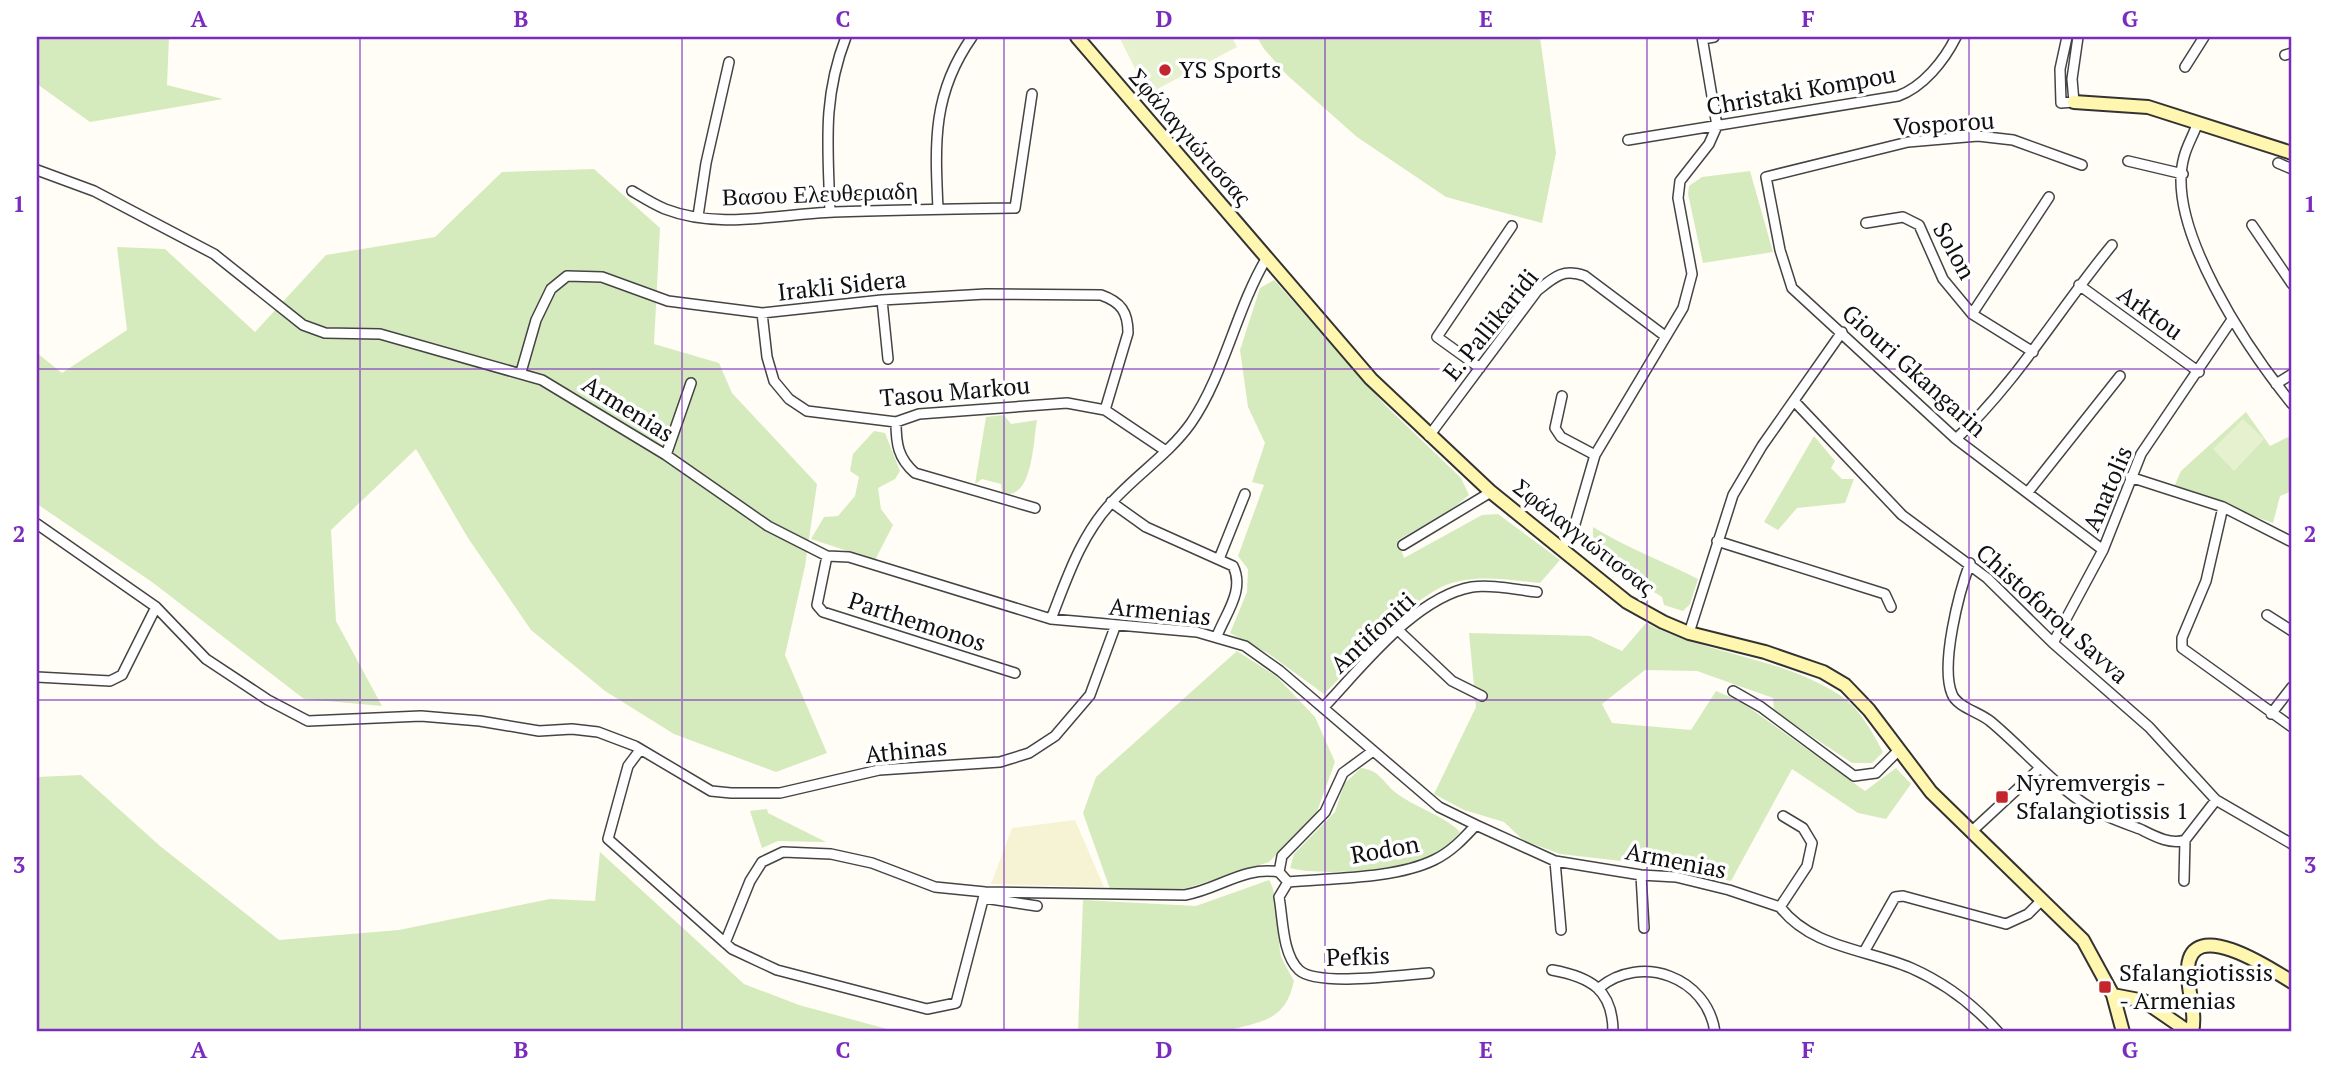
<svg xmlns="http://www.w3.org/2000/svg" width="2329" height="1069" font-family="'PT Serif',serif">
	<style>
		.farmland { fill: #f6f3d4 }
		.green { fill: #d5ebbd }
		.pitch { fill: #e6f2cf }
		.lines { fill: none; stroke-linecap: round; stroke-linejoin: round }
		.street-casing { stroke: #444; stroke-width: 12 }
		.secondary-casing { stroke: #333; stroke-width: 16 }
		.street { stroke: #fff; stroke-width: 9 }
		.secondary { stroke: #fff6b0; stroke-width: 12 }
		.grid { fill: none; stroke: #7b2cbf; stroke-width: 2; stroke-opacity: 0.55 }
		.poi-dot { fill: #c4262e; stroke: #fff; stroke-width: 2.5 }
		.labels { text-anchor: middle; stroke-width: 7; stroke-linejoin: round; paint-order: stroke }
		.poi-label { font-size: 24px; fill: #111; stroke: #fff; text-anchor: start }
		.street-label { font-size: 24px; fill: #111; stroke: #fff }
		.neatline { fill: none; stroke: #7b2cbf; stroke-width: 2.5 }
		.grid-label { font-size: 23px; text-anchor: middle; font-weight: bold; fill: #7b2cbf }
	</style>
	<rect width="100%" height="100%" fill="#fffdf5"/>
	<path class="farmland" d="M1075 820 1104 887 991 884 1012 828Z"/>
	<path class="green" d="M37 37H169L167 85 223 99 90 122 37 84Z
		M1257 37H1540L1556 153 1542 223 1446 197 1357 137 1287 75 1264 49Z
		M594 169 660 228 654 344 719 363 732 393 817 484 805 566 785 655 827 753 776 772 674 734 605 691 531 630 468 538 416 449 331 530 336 621 382 706 304 699 152 582 37 504V353L62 373 127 330 117 247 165 249 255 332 326 255 435 237 502 172Z
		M1750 171 1773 252 1703 263 1688 194 1689 186 1702 177Z
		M1274 280 1386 406 1461 478 1469 495 1451 510 1398 540 1404 558 1482 515 1498 514 1560 560 1540 583C1511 580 1477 574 1449 584 1410 597 1355 664 1324 694L1269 654 1230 633 1247 592 1248 569 1238 556 1264 485 1252 482 1265 443 1248 407 1240 350 1260 288Z
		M2246 412 2270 446 2292 435V491L2280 496 2273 523 2174 487 2181 471Z
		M1004 415 1011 424 1037 420C1033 441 1033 502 1002 493L1001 484 982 479 975 484 986 417Z
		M874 431 885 433 900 471 895 479 878 488 881 509 893 525 875 560 811 539 824 517 838 516 855 496 859 477 850 471 853 454Z
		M1814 436 1835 461 1831 468 1842 479H1854L1845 503 1797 508 1778 530 1764 522Z
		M1593 527C1627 548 1663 561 1698 579L1690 604 1683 611 1664 605 1662 597C1635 579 1590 568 1593 527Z
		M1646 623C1707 655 1783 657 1841 696 1859 707 1873 734 1883 752L1872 763H1852L1774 711 1773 698 1697 671 1645 670 1602 704 1612 723 1691 730 1716 691 1740 701 1865 791 1896 768 1911 784 1886 819 1858 813 1792 769 1731 881 1665 866 1560 854 1523 840 1504 822 1464 810 1434 794 1476 707 1469 633 1590 636 1622 651Z
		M1237 651 1276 676 1315 717 1335 762 1315 817 1269 862 1181 890 1110 889 1083 813 1096 777Z
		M1361 768C1379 770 1382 781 1395 792 1415 808 1442 814 1460 832 1454 838 1448 847 1441 851 1407 870 1327 877 1290 868L1294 854 1335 812 1344 784Z
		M81 775 160 846 279 940 399 930 550 899 595 901 600 852 744 984 799 1005 898 1032H37V777Z
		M767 809 768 813 826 842 778 841 762 848 750 811Z
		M1269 880C1278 892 1277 936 1281 956 1284 964 1290 973 1294 981 1286 1018 1266 1021 1233 1029L1232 1032H1078L1083 900 1196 906Z"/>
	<path class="pitch" d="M1119 37H1232L1237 47 1148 94Z
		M2243 419 2264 439 2234 471 2213 449Z"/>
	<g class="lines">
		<defs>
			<path id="street" d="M2067 37 2060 69 2061 103 2074 102 2072 79 2078 37
				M1703 39 1714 37
				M2285 55 2292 53
				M2185 67 2204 37
				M2198 122C2194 134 2187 145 2184 157 2164 227 2250 352 2292 404
				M1628 140 1898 96C1923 87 1944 61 1956 37
				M2128 161 2183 174
				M2278 163 2292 169
				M2082 165 2013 140 1978 136 1908 142 1766 177 1780 250 1792 288 1956 439 2103 550
				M37 170 94 191 214 254 303 325 325 333 380 334 542 380 666 455 768 526 827 556 849 557 1051 619 1197 632 1245 646 1280 671 1439 807 1476 825 1555 861 1641 875 1676 877 1729 890 1780 907
				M632 191C642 197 653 204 665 209 719 230 778 214 834 212 894 210 955 209 1015 208L1032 94
				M938 209C935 143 932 94 972 37
				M830 212C828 147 822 99 846 37
				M698 216 706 163 729 62
				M1866 223 1903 217 1919 225 1943 279 1972 314 2033 352
				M2252 225 2292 284
				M2079 285 2199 372
				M882 300 888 359
				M762 313 767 357 774 381 789 399 807 411 896 422 919 414 1067 403 1105 410 1166 451
				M1972 314 2049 197
				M1480 368 1437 337 1512 226
				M521 372 536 320 551 289 567 276 602 277 668 301 762 313 882 300 986 294 1101 295C1121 302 1128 312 1128 333L1105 410
				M2276 384 2292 374
				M1562 396 1555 428 1561 437 1595 455
				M1795 402 1902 515 1987 578 2053 643 2149 727 2216 800 2292 844
				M896 422C896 444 898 458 915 473L1035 508
				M1429 436 1537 291C1554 277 1563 268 1585 276L1665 336
				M1956 439C2018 381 2059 309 2112 245
				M666 455 691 383
				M2130 477 2223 507 2292 542
				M2028 492 2120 376
				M1111 502 1146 527 1233 566C1245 590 1226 613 1217 636
				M2223 507 2206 581 2182 638V648L2292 727
				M37 524 156 607 206 659 268 700 308 721 421 716 480 721 539 731 572 729 598 732 635 746 711 791 731 793H780L879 770 1000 762 1029 753 1055 736 1090 695 1115 627
				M1717 541 1885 594 1891 607
				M1403 545 1491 492
				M1561 549 1575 524 1595 455 1683 308 1692 274 1678 198 1680 181 1709 144 1717 126 1702 37
				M827 556 817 605 823 612 1015 673
				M1219 559 1245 494
				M1970 563C1959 592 1940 665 1952 694 1957 707 1979 712 1990 721 2024 749 2053 785 2091 808 2105 817 2124 823 2140 829 2154 836 2170 845 2185 840L2216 800
				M2267 615 2292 631
				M1051 619C1067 578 1081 535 1112 502 1137 474 1169 454 1191 423 1224 375 1236 310 1266 259
				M1398 630 1452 681 1482 696
				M1689 633 1733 495 1762 446 1842 332
				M2053 643 2103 550 2141 454 2231 321
				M37 677 110 681 122 675 156 607
				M1733 691 1761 707 1854 776 1876 773 1899 750
				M1323 708C1362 667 1415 597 1472 587 1492 584 1517 590 1537 592
				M2271 714 2292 687
				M640 750 628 766 608 839 732 949 777 970 927 1009 956 1003 985 892
				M1971 832 2040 768
				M1555 861 1561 930
				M1279 872 1282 856 1325 812 1343 773 1373 751
				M1641 875 1644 928
				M2184 881 2185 840
				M1288 882 1279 897C1283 918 1282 954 1299 970 1317 987 1402 975 1429 973
				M1288 882C1331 878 1395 879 1434 860 1451 852 1463 839 1476 825
				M984 898 1037 906
				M1780 907C1812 948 1866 949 1911 968 1945 983 1974 1005 1998 1032
				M1780 907 1807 866 1812 843 1803 828 1783 816
				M725 943 750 881 762 862 783 852 831 854 872 863 935 887 985 892 1185 895C1219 889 1244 866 1279 872L1288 882
				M1864 952 1895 897 1903 896 2006 924 2028 914 2042 900
				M1552 970C1591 977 1613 990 1613 1032
				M1599 988C1641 953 1707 977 1715 1032"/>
			<path id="secondary" d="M1077 37 1371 379 1491 492 1627 602 1663 622 1689 633 1765 652 1823 672 1845 685 1869 710 1931 792 2083 940 2113 995 2123 1032
				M2074 102 2148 107 2292 153
				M2113 995 2144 1001 2189 1032
				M2192 1032C2197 1010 2186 989 2188 967 2192 916 2273 970 2292 982"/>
		</defs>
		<use href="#street" class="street-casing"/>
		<use href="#secondary" class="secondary-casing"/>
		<use href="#street" class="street"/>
		<use href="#secondary" class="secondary"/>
	</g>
	<path class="grid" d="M360 37V1032M682 37V1032M1004 37V1032M1325 37V1032M1647 37V1032M1969 37V1032M37 369H2292M37 700H2292"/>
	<g class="poi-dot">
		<circle cx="1165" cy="70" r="7"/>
		<rect x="1995" y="790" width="14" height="14" rx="3.5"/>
		<rect x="2098" y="980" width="14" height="14" rx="3.5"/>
	</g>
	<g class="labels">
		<g class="poi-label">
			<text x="1179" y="78">YS Sports</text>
			<text x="2016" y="791">Nyremvergis -<tspan x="2016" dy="28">Sfalangiotissis 1</tspan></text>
			<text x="2119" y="981">Sfalangiotissis<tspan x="2119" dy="28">- Armenias</tspan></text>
		</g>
		<g class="street-label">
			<text transform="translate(1801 91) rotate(-10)" y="8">Christaki Kompou</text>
			<text transform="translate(1944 124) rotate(-4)" y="8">Vosporou</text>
			<text transform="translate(1190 137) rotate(49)" y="8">Σφάλαγγιώτισσας</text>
			<text transform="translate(820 194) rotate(-2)" y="8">Βασου Ελευθεριαδη</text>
			<text transform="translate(1954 251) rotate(61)" y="8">Solon</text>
			<text transform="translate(842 286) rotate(-6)" y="8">Irakli Sidera</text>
			<text transform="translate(2150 313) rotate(36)" y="8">Arktou</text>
			<text transform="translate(1491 325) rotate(-51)" y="8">E. Pallikaridi</text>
			<text transform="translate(1914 371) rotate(42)" y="8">Giouri Gkangarin</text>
			<text transform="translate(955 392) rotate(-5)" y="8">Tasou Markou</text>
			<text transform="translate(628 409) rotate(32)" y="8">Armenias</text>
			<text transform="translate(2108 489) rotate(-67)" y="8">Anatolis</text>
			<text transform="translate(1584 537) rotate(38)" y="8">Σφάλαγγιώτισσας</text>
			<text transform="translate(1160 612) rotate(6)" y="8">Armenias</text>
			<text transform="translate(2052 614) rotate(42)" y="8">Chistoforou Savva</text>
			<text transform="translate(917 622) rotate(18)" y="8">Parthemonos</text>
			<text transform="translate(1373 633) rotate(-43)" y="8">Antifoniti</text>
			<text transform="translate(906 751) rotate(-6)" y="8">Athinas</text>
			<text transform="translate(1385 850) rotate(-10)" y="8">Rodon</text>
			<text transform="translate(1676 861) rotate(11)" y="8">Armenias</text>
			<text transform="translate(1358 957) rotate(-2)" y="8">Pefkis</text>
		</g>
	</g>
	<rect width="2329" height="1069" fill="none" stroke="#ffffff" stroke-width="77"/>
	<rect x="38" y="38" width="2252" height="992" class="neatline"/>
	<g class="grid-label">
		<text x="199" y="27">A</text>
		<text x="521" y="27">B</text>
		<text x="843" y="27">C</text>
		<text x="1164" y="27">D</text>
		<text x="1486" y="27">E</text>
		<text x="1808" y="27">F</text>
		<text x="2130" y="27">G</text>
		<text x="19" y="212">1</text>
		<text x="2310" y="212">1</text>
		<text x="19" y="542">2</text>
		<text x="2310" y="542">2</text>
		<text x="19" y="873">3</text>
		<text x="2310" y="873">3</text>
		<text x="199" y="1058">A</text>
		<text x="521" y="1058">B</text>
		<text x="843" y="1058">C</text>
		<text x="1164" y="1058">D</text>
		<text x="1486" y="1058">E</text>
		<text x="1808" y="1058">F</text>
		<text x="2130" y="1058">G</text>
	</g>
</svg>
